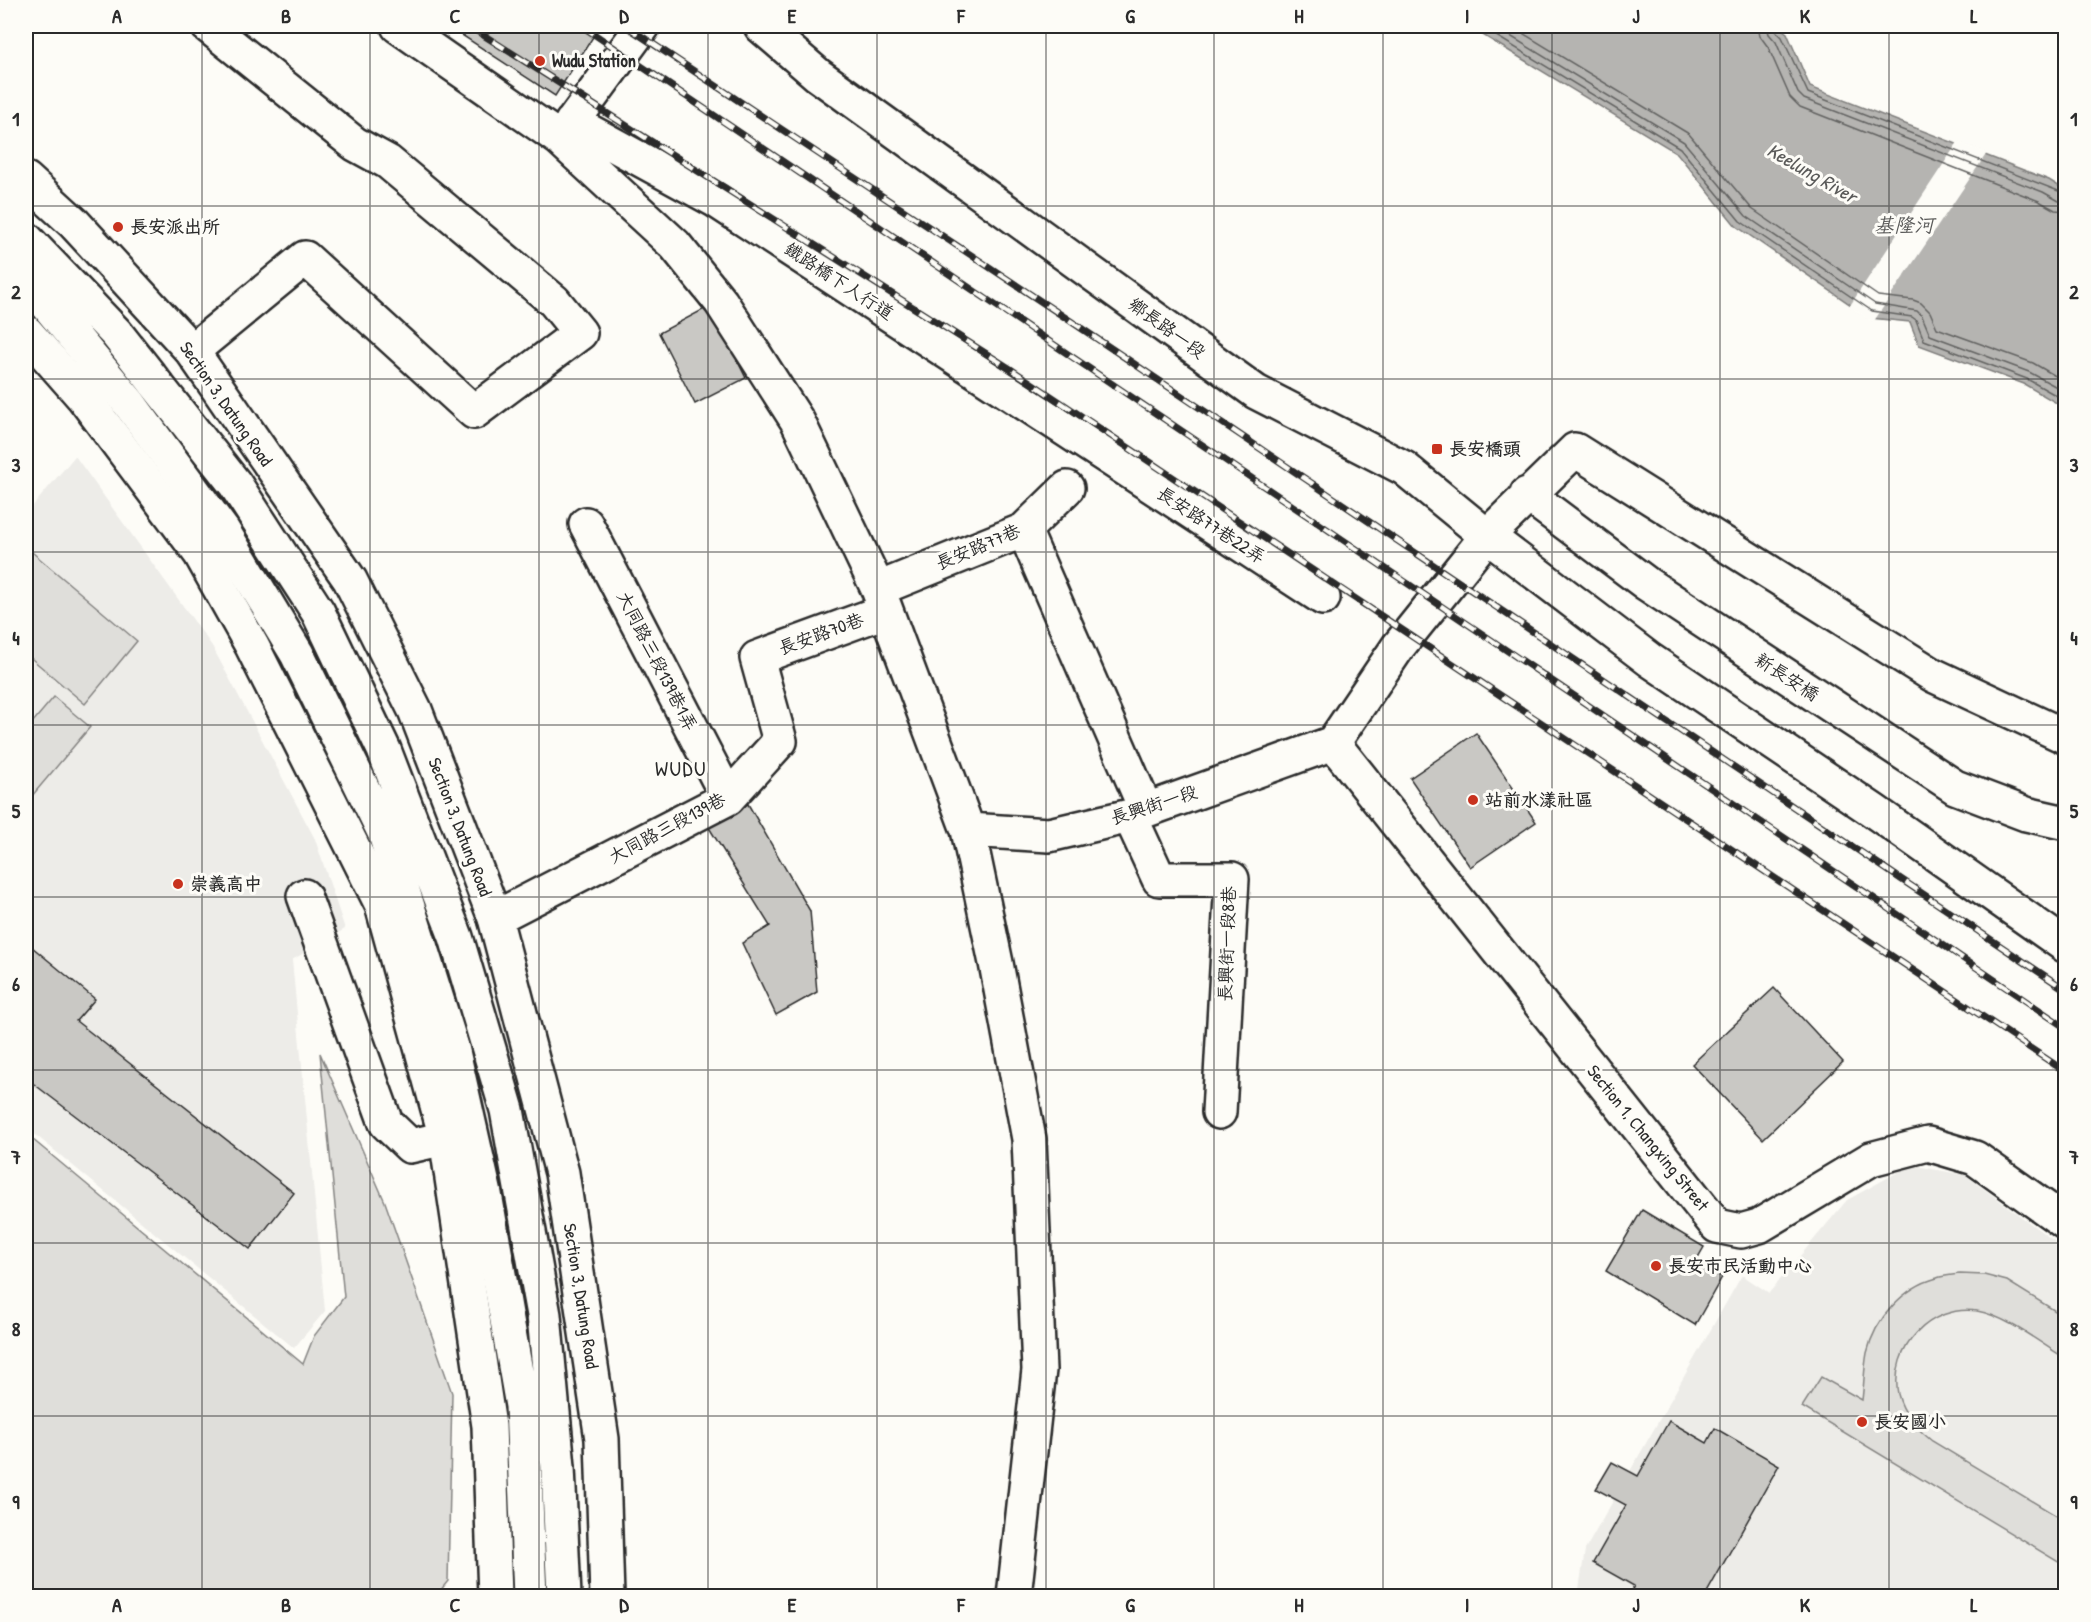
<svg xmlns="http://www.w3.org/2000/svg" width="2091" height="1622" font-family="'Patrick Hand','LXGW WenKai TC',sans-serif">
	<style>
		.built { fill: #edece8 }
		.green { fill: #dfdeda; stroke: #858482; stroke-width: 1.5 }
		.water { fill: #b5b4b1; stroke: #7e7d7b; stroke-width: 1.5 }
		.pier { fill: #fdfcf7 }
		.lines { fill: none; stroke-linecap: round; stroke-linejoin: round }
		.shore { stroke: #626261; stroke-width: 1.5 }
		.building { fill: #c9c8c4; stroke: #2b2b2b; stroke-width: 1.5 }
		.minor-casing { stroke: #2b2b2b; stroke-width: 38 }
		.major-casing { stroke: #2b2b2b; stroke-width: 38 }
		.highway-casing { stroke: #2b2b2b; stroke-width: 38 }
		.minor { stroke: #fdfcf7; stroke-width: 33 }
		.major { stroke: #fdfcf7; stroke-width: 33 }
		.highway { stroke: #fdfcf7; stroke-width: 33 }
		.rail-casing { stroke: #2b2b2b; stroke-width: 7 }
		.rail { stroke: #fdfcf7; stroke-width: 4.5; stroke-dasharray: 14; stroke-linecap: butt }
		.grid { fill: none; stroke: #2b2b2b; stroke-width: 1.5; stroke-opacity: 0.55 }
		.poi-dot { fill: #c8321e; stroke: #fdfcf7; stroke-width: 2 }
		.labels { text-anchor: middle; stroke-width: 6; stroke-linejoin: round; paint-order: stroke }
		.poi-label { font-size: 18px; font-weight: bold; fill: #2b2b2b; stroke: #fdfcf7; text-anchor: start }
		.street-label { font-size: 18px; fill: #2b2b2b; stroke: #fdfcf7 }
		.water-label { font-size: 20px; font-style: italic; fill: #5b5b5a; stroke: #fdfcf7 }
		.quarter-label { font-size: 21px; letter-spacing: 1.5px; fill: #2b2b2b; stroke: #fdfcf7 }
		.neatline { fill: none; stroke: #2b2b2b; stroke-width: 2 }
		.grid-label { font-size: 20px; text-anchor: middle; font-weight: bold; fill: #2b2b2b }
	</style>
	<rect width="100%" height="100%" fill="#fdfcf7"/>
	<filter id="ink" filterUnits="userSpaceOnUse"><feTurbulence type="fractalNoise" baseFrequency=".0167" numOctaves="2"/><feDisplacementMap in="SourceGraphic" scale="12" xChannelSelector="R" yChannelSelector="G"/><feConvolveMatrix kernelMatrix="1 2 1 2 8 2 1 2 1" color-interpolation-filters="sRGB"/></filter>
	<g filter="url(#ink)">
		<path class="built" d="M75 456 212 646 315 839 345 929 292 960 325 1311 294 1348 26 1127V514Z
			M1911 1165 1965 1175 2065 1249V1596H1578L1585 1550 1742 1275 1769 1293 1847 1200Z"/>
		<path class="green" d="M26 547 137 641 85 704 26 654Z
			M54 697 90 727 26 803V730Z
			M320 1053 385 1202 452 1393 448 1581 436 1596H26V1134L303 1364 314 1336 344 1297Z
			M1960 1274 1984 1275 2007 1281 2065 1317V1358C2040 1343 2006 1316 1977 1311 1931 1304 1889 1348 1898 1394 1903 1414 1916 1428 1932 1441L2065 1521V1566L1802 1407 1821 1377 1862 1400C1864 1385 1864 1369 1867 1353 1875 1319 1903 1287 1937 1278 1944 1275 1953 1275 1960 1274Z"/>
		<path class="water" d="M1468 26H1778L1787 33 1810 87 2049 180 2065 190V408L2024 384 1919 345 1910 322 1870 318 1736 226 1677 153Z"/>
		<path class="pier" d="M1958 142 1987 153 1874 321 1869 320 1849 307Z"/>
		<g class="lines">
			<path class="shore" d="M1480 26 1680 148 1740 221 1872 311 1912 317 1916 320 1924 340 2027 379 2066 401
				M1494 26 1684 142 1746 216 1875 304 1917 311 1922 316 1930 335 2029 372 2066 392
				M1511 26 1689 134 1752 209 1878 296 1913 300 1921 303 1930 312 1937 328 2033 363 2066 382
				M1758 26 1760 36 1768 47 1790 97 1800 107 2039 201 2055 210 2066 211
				M1767 26 1769 34 1776 42 1798 93 1804 99 2043 192 2059 201 2066 202
				M1775 26 1776 31 1782 37 1808 93 2066 194"/>
		</g>
		<path class="building" d="M448 26H600L555 96Z
			M710 306 746 378 695 404 659 333Z
			M1476 733 1536 822 1470 867 1410 778Z
			M748 804 810 911 817 992 776 1015 742 943 770 926 708 826Z
			M26 942 95 999 76 1021 294 1193 250 1249 26 1078Z
			M1774 988 1843 1062 1763 1139 1692 1064Z
			M1642 1210 1704 1247 1696 1261 1722 1277 1695 1325 1606 1271Z
			M1669 1421 1707 1443 1715 1428 1779 1465 1705 1596H1628L1634 1586 1593 1563 1626 1505 1596 1489 1612 1462 1638 1476Z"/>
		<g class="lines">
			<defs>
				<path id="minor" d="M398 26 560 139 675 245 721 302 798 422 878 589 968 830 996 963 1029 1139 1039 1370 1014 1596
					M761 26 818 75 1256 392 1404 468 1487 536 1650 660 1874 811 2066 946
					M572 122 715 200 1323 598
					M560 139 643 26
					M192 351 305 258 474 412 580 333 554 301 388 162 355 144 208 26
					M1527 494 1647 584 1955 787 2026 814 2066 823
					M586 524 728 798
					M1024 530 1146 810
					M878 589 1024 530 1067 488
					M1333 743 1717 1226 1741 1231 1759 1226 1871 1159 1928 1144 1975 1158 2066 1223
					M1333 743 1398 647 1487 536 1575 450 1933 675 2066 737
					M1130 816 1159 879H1232L1219 1112
					M968 830 1049 835 1130 816 1333 743
					M304 896 386 1123 410 1146 446 1138
					M495 918 728 798 780 741 757 658 885 611"/>
				<path id="major" d="M26 179 74 223 192 351 350 580 415 710 495 918 562 1173 602 1439 607 1596
					M26 332 84 398 200 553 252 646 382 905 446 1138 489 1426 495 1596"/>
				<path id="highway" d="M26 239 116 333 235 484 318 612 384 750 456 937 507 1110 544 1315 558 1467 564 1596
					M26 279 129 403 223 531 297 654 385 834 452 1047 485 1194 522 1406 530 1596"/>
			</defs>
			<use href="#minor" class="minor-casing"/>
			<use href="#major" class="major-casing"/>
			<use href="#highway" class="highway-casing"/>
			<use href="#minor" class="minor"/>
			<use href="#major" class="major"/>
			<use href="#highway" class="highway"/>
			<defs>
				<path id="rail" d="M469 26 1009 368 2066 1072
					M582 26 2066 1028
					M626 26 1069 320 2066 990"/>
			</defs>
			<use href="#rail" class="rail-casing"/>
			<use href="#rail" class="rail"/>
		</g>
	</g>
	<path class="grid" d="M202 26V1596M370 26V1596M539 26V1596M708 26V1596M877 26V1596M1046 26V1596M1214 26V1596M1383 26V1596M1552 26V1596M1720 26V1596M1889 26V1596M26 206H2066M26 379H2066M26 552H2066M26 725H2066M26 897H2066M26 1070H2066M26 1243H2066M26 1416H2066"/>
	<g class="poi-dot">
		<circle cx="540" cy="61" r="6"/>
		<circle cx="118" cy="227" r="6"/>
		<rect x="1431" y="443" width="12" height="12" rx="3"/>
		<circle cx="1473" cy="800" r="6"/>
		<circle cx="178" cy="884" r="6"/>
		<circle cx="1656" cy="1266" r="6"/>
		<circle cx="1862" cy="1422" r="6"/>
	</g>
	<g class="labels">
		<g class="poi-label">
			<text x="552" y="67">Wudu Station</text>
			<text x="130" y="233">長安派出所</text>
			<text x="1449" y="455">長安橋頭</text>
			<text x="1485" y="806">站前水漾社區</text>
			<text x="190" y="890">崇義高中</text>
			<text x="1668" y="1272">長安市民活動中心</text>
			<text x="1874" y="1428">長安國小</text>
		</g>
		<g class="street-label">
			<text transform="translate(839 281) rotate(33)" y="6">鐵路橋下人行道</text>
			<text transform="translate(1167 328) rotate(36)" y="6">鄉長路一段</text>
			<text transform="translate(226 404) rotate(55)" y="6">Section 3, Datung Road</text>
			<text transform="translate(1211 525) rotate(33)" y="6">長安路77巷22弄</text>
			<text transform="translate(978 547) rotate(-23)" y="6">長安路77巷</text>
			<text transform="translate(821 634) rotate(-20)" y="6">長安路70巷</text>
			<text transform="translate(657 661) rotate(63)" y="6">大同路三段139巷1弄</text>
			<text transform="translate(1787 677) rotate(33)" y="6">新長安橋</text>
			<text transform="translate(1154 805) rotate(-18)" y="6">長興街一段</text>
			<text transform="translate(460 827) rotate(69)" y="6">Section 3, Datung Road</text>
			<text transform="translate(667 828) rotate(-28)" y="6">大同路三段139巷</text>
			<text transform="translate(1227 944) rotate(-88)" y="6">長興街一段8巷</text>
			<text transform="translate(1648 1138) rotate(51)" y="6">Section 1, Changxing Street</text>
			<text transform="translate(581 1296) rotate(81)" y="6">Section 3, Datung Road</text>
		</g>
		<g class="water-label">
			<text transform="translate(1812 173) rotate(30)" y="7">Keelung River</text>
			<text x="1904" y="232">基隆河</text>
		</g>
		<g class="quarter-label">
			<text x="681" y="776">WUDU</text>
		</g>
	</g>
	<rect width="2091" height="1622" fill="none" stroke="#fdfcf7" stroke-width="66"/>
	<rect x="33" y="33" width="2025" height="1556" class="neatline"/>
	<g class="grid-label">
		<text x="117" y="23">A</text>
		<text x="286" y="23">B</text>
		<text x="455" y="23">C</text>
		<text x="624" y="23">D</text>
		<text x="792" y="23">E</text>
		<text x="961" y="23">F</text>
		<text x="1130" y="23">G</text>
		<text x="1299" y="23">H</text>
		<text x="1467" y="23">I</text>
		<text x="1636" y="23">J</text>
		<text x="1805" y="23">K</text>
		<text x="1974" y="23">L</text>
		<text x="16" y="126">1</text>
		<text x="2074" y="126">1</text>
		<text x="16" y="299">2</text>
		<text x="2074" y="299">2</text>
		<text x="16" y="472">3</text>
		<text x="2074" y="472">3</text>
		<text x="16" y="645">4</text>
		<text x="2074" y="645">4</text>
		<text x="16" y="818">5</text>
		<text x="2074" y="818">5</text>
		<text x="16" y="991">6</text>
		<text x="2074" y="991">6</text>
		<text x="16" y="1164">7</text>
		<text x="2074" y="1164">7</text>
		<text x="16" y="1336">8</text>
		<text x="2074" y="1336">8</text>
		<text x="16" y="1509">9</text>
		<text x="2074" y="1509">9</text>
		<text x="117" y="1612">A</text>
		<text x="286" y="1612">B</text>
		<text x="455" y="1612">C</text>
		<text x="624" y="1612">D</text>
		<text x="792" y="1612">E</text>
		<text x="961" y="1612">F</text>
		<text x="1130" y="1612">G</text>
		<text x="1299" y="1612">H</text>
		<text x="1467" y="1612">I</text>
		<text x="1636" y="1612">J</text>
		<text x="1805" y="1612">K</text>
		<text x="1974" y="1612">L</text>
	</g>
</svg>
